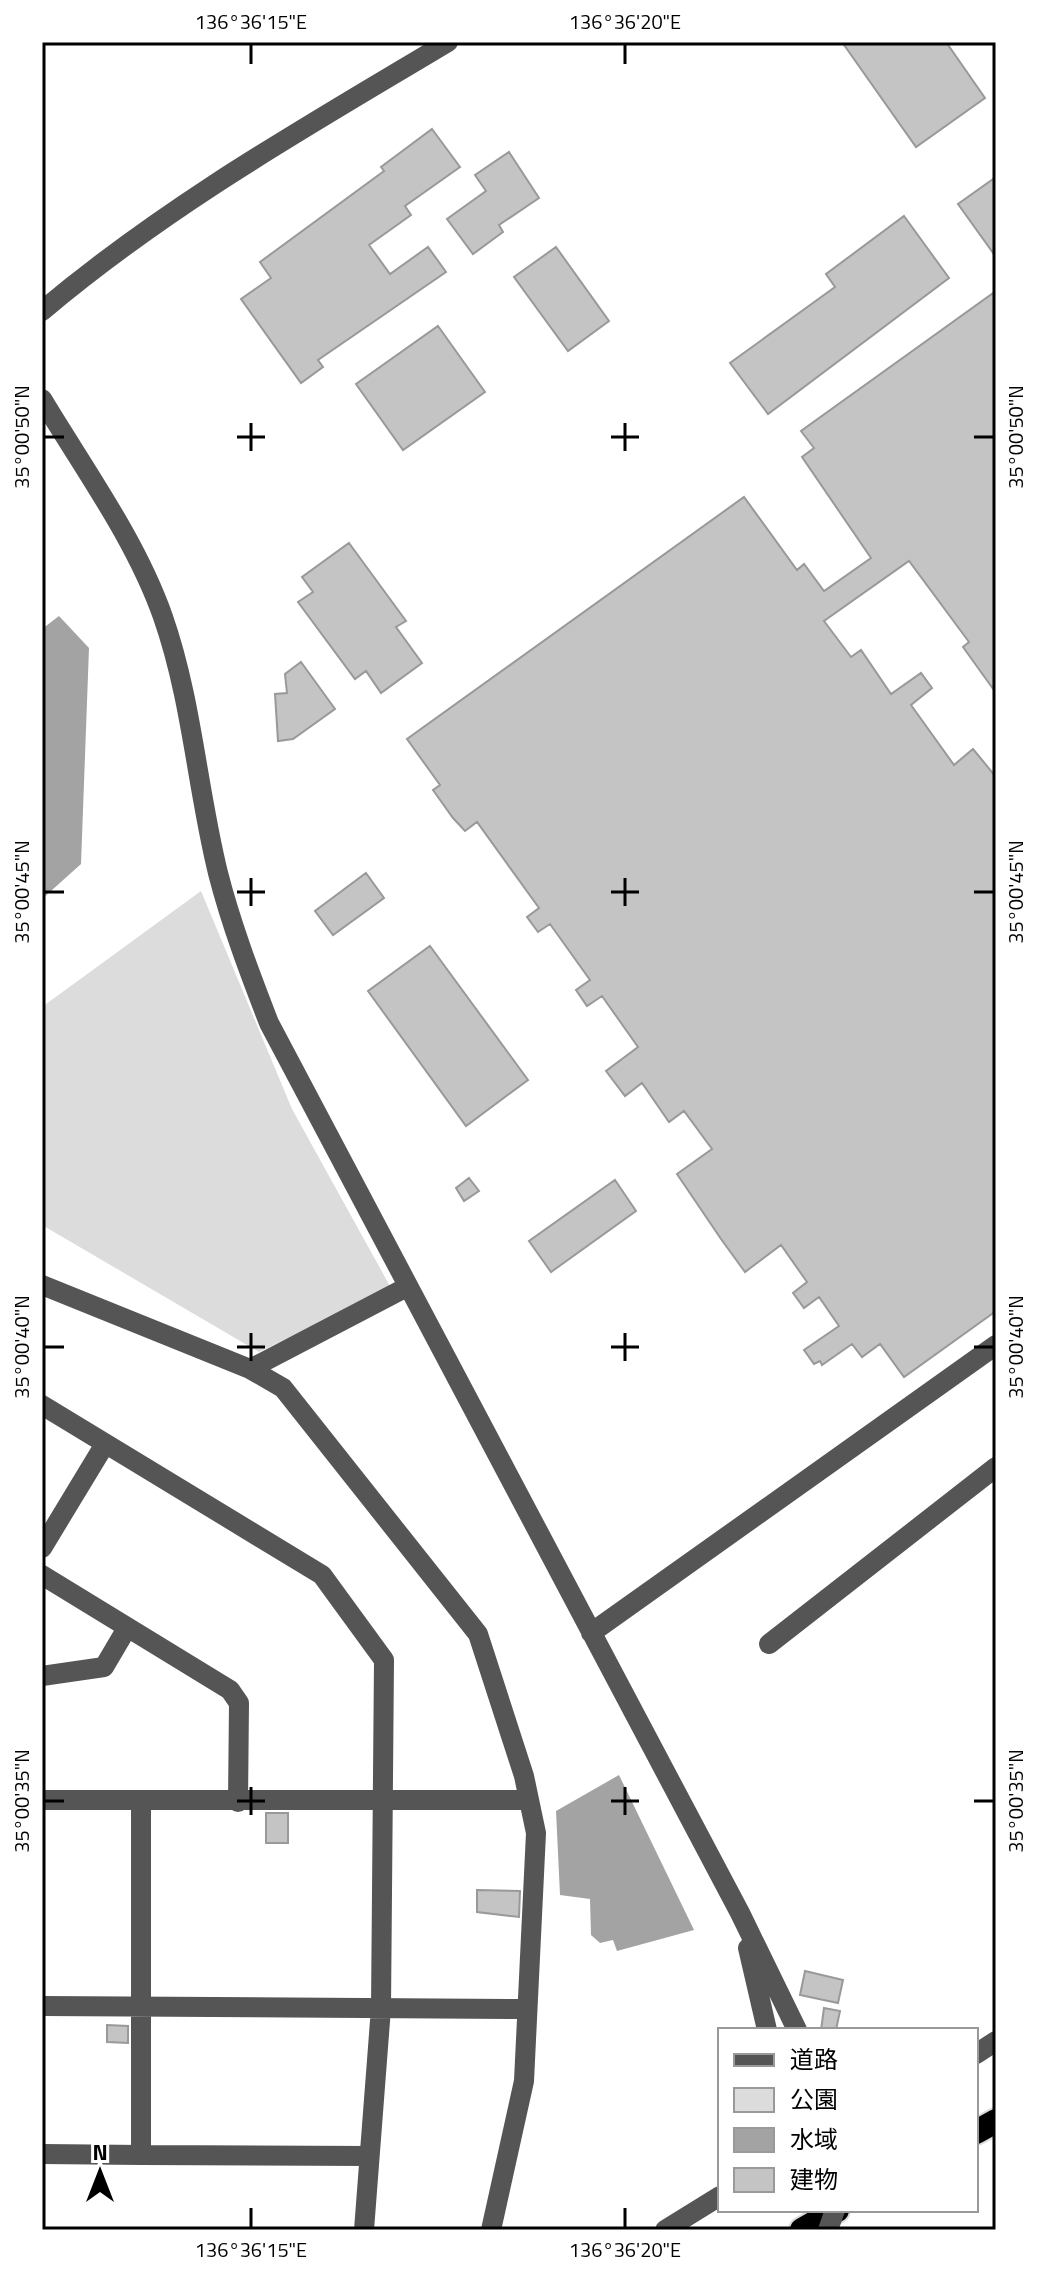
<svg xmlns="http://www.w3.org/2000/svg" width="1038" height="2272" font-family="'Titillium Web','Noto Sans JP',sans-serif">
	<style>
		.green { fill: #dcdcdc }
		.water { fill: #a3a3a3 }
		.building { fill: #c4c4c4; stroke: #999; stroke-width: 2 }
		.lines { fill: none; stroke-linecap: round; stroke-linejoin: round }
		.highway-casing { stroke: #dbdbdb; stroke-width: 28 }
		.minor { stroke: #555; stroke-width: 20 }
		.highway { stroke: #000; stroke-width: 24 }
		.minor-bridge { stroke: #555; stroke-width: 20 }
		.ticks { fill: none; stroke: #000; stroke-width: 3 }
		.neatline { fill: none; stroke: #000; stroke-width: 3 }
		.ticks-label { font-size: 20px; text-anchor: middle; fill: #000 }
	</style>
	<rect width="100%" height="100%" fill="#fff"/>
	<path class="green" d="M201 891 292 1109 391 1288 259 1352 42 1225V1007Z"/>
	<path class="water" d="M59 616 89 648 81 864 42 899V629Z
		M619 1775 694 1930 617 1951 613 1940 600 1943 591 1935 590 1899 560 1895 556 1811Z"/>
	<path class="building" d="M842 42H946L985 98 916 147Z
		M432 129 460 167 405 206 411 215 369 245 390 274 428 247 446 272 318 360 323 367 301 383 241 299 271 278 260 262 384 171 381 167Z
		M509 152 539 198 499 225 503 232 473 254 447 219 486 191 475 175Z
		M996 177V257L958 204Z
		M904 216 949 278 768 414 730 363 835 287 826 274Z
		M556 247 609 321 568 351 514 277Z
		M996 291V693L963 647 969 642 909 561 824 621 851 657 861 650 891 694 921 673 932 688 911 705 954 765 973 749 996 777V1311L904 1377 880 1344 862 1357 852 1344 822 1365 820 1361 814 1364 804 1350 839 1326 819 1297 804 1308 793 1293 807 1282 781 1245 745 1272 721 1239 677 1174 712 1149 684 1111 669 1122 642 1083 625 1096 606 1071 638 1047 602 996 587 1006 576 990 590 980 550 924 538 932 527 917 539 908 477 822 465 831 453 818 433 790 440 785 407 739 744 497 797 570 804 564 824 591 871 558 802 457 814 448 801 431Z
		M438 326 485 392 403 450 356 384Z
		M349 543 406 621 396 627 422 663 381 693 366 671 355 679 298 602 313 592 302 577Z
		M301 662 335 709 293 739 278 741 275 694 287 693 285 674Z
		M366 873 384 898 333 935 315 911Z
		M430 946 528 1080 466 1126 368 991Z
		M469 1178 479 1191 464 1201 456 1188Z
		M615 1180 636 1211 551 1272 529 1241Z
		M266 1813H288V1843H266Z
		M477 1890 520 1891 519 1917 477 1912Z
		M805 1971 843 1980 838 2003 800 1995Z
		M824 2008 840 2011 836 2030H821Z
		M107 2025 128 2026V2043L107 2042Z"/>
	<g class="lines">
		<defs>
			<path id="highway" d="M976 2132 996 2121
				M802 2230 837 2210"/>
		</defs>
		<use href="#highway" class="highway-casing"/>
		<path class="minor" d="M42 311C169 204 306 127 448 42
			M42 399C84 469 136 540 163 617 192 700 197 788 218 873 231 924 250 974 269 1023L740 1913 797 2030
			M42 1285 250 1369 283 1388 478 1634 524 1776 536 1833 524 2081 491 2230
			M250 1369 407 1287
			M42 1405 322 1575 384 1660 381 2008 364 2230
			M42 1548 105 1444
			M42 1575 230 1690 239 1703 238 1802
			M591 1633 996 1345
			M769 1644 996 1467
			M42 1676 104 1667 127 1628
			M42 1800H529
			M141 1801V2155L369 2156
			M748 1948 767 2030
			M42 2006 527 2009
			M976 2054 996 2041
			M42 2154 141 2155
			M665 2230 720 2196"/>
		<use href="#highway" class="highway"/>
		<path class="minor-bridge" d="M828 2230 835 2210"/>
	</g>
	<path class="ticks" d="M251 44V64M625 44V64M251 423V451M625 423V451M44 437H64M237 437H265M611 437H639M974 437H994M251 878V906M625 878V906M44 892H64M237 892H265M611 892H639M974 892H994M251 1333V1361M625 1333V1361M44 1347H64M237 1347H265M611 1347H639M974 1347H994M251 1787V1815M625 1787V1815M44 1801H64M237 1801H265M611 1801H639M974 1801H994M251 2208V2228M625 2208V2228"/>
	<rect width="1038" height="2272" fill="none" stroke="#ffffff" stroke-width="88"/>
	<rect x="718" y="2028" width="260" height="184" fill="#ffffff" stroke="#999999" stroke-width="2"/>
	<rect x="734" y="2054" width="40" height="12" fill="#555555" stroke="#999999" stroke-width="2"/>
	<text x="790" y="2068" font-size="24" fill="#000000">道路</text>
	<rect x="734" y="2088" width="40" height="24" fill="#dcdcdc" stroke="#999999" stroke-width="2"/>
	<text x="790" y="2108" font-size="24" fill="#000000">公園</text>
	<rect x="734" y="2128" width="40" height="24" fill="#a3a3a3" stroke="#999999" stroke-width="2"/>
	<text x="790" y="2148" font-size="24" fill="#000000">水域</text>
	<rect x="734" y="2168" width="40" height="24" fill="#c4c4c4" stroke="#999999" stroke-width="2"/>
	<text x="790" y="2188" font-size="24" fill="#000000">建物</text>
	<g transform="translate(100 2172)" stroke="#ffffff" stroke-width="6" paint-order="stroke">
	<path d="M0-6L14 30L0 20L-14 30Z" fill="#000000"/>
	<text y="-12" font-size="22" font-weight="bold" text-anchor="middle" fill="#000000">N</text>
	</g>
	<rect x="44" y="44" width="950" height="2184" class="neatline"/>
	<g class="ticks-label">
		<text x="251" y="29">136°36'15"E</text>
		<text x="625" y="29">136°36'20"E</text>
		<text transform="translate(22 437) rotate(-90)" y="7">35°00'50"N</text>
		<text transform="translate(1016 437) rotate(-90)" y="7">35°00'50"N</text>
		<text transform="translate(22 892) rotate(-90)" y="7">35°00'45"N</text>
		<text transform="translate(1016 892) rotate(-90)" y="7">35°00'45"N</text>
		<text transform="translate(22 1347) rotate(-90)" y="7">35°00'40"N</text>
		<text transform="translate(1016 1347) rotate(-90)" y="7">35°00'40"N</text>
		<text transform="translate(22 1801) rotate(-90)" y="7">35°00'35"N</text>
		<text transform="translate(1016 1801) rotate(-90)" y="7">35°00'35"N</text>
		<text x="251" y="2257">136°36'15"E</text>
		<text x="625" y="2257">136°36'20"E</text>
	</g>
</svg>
